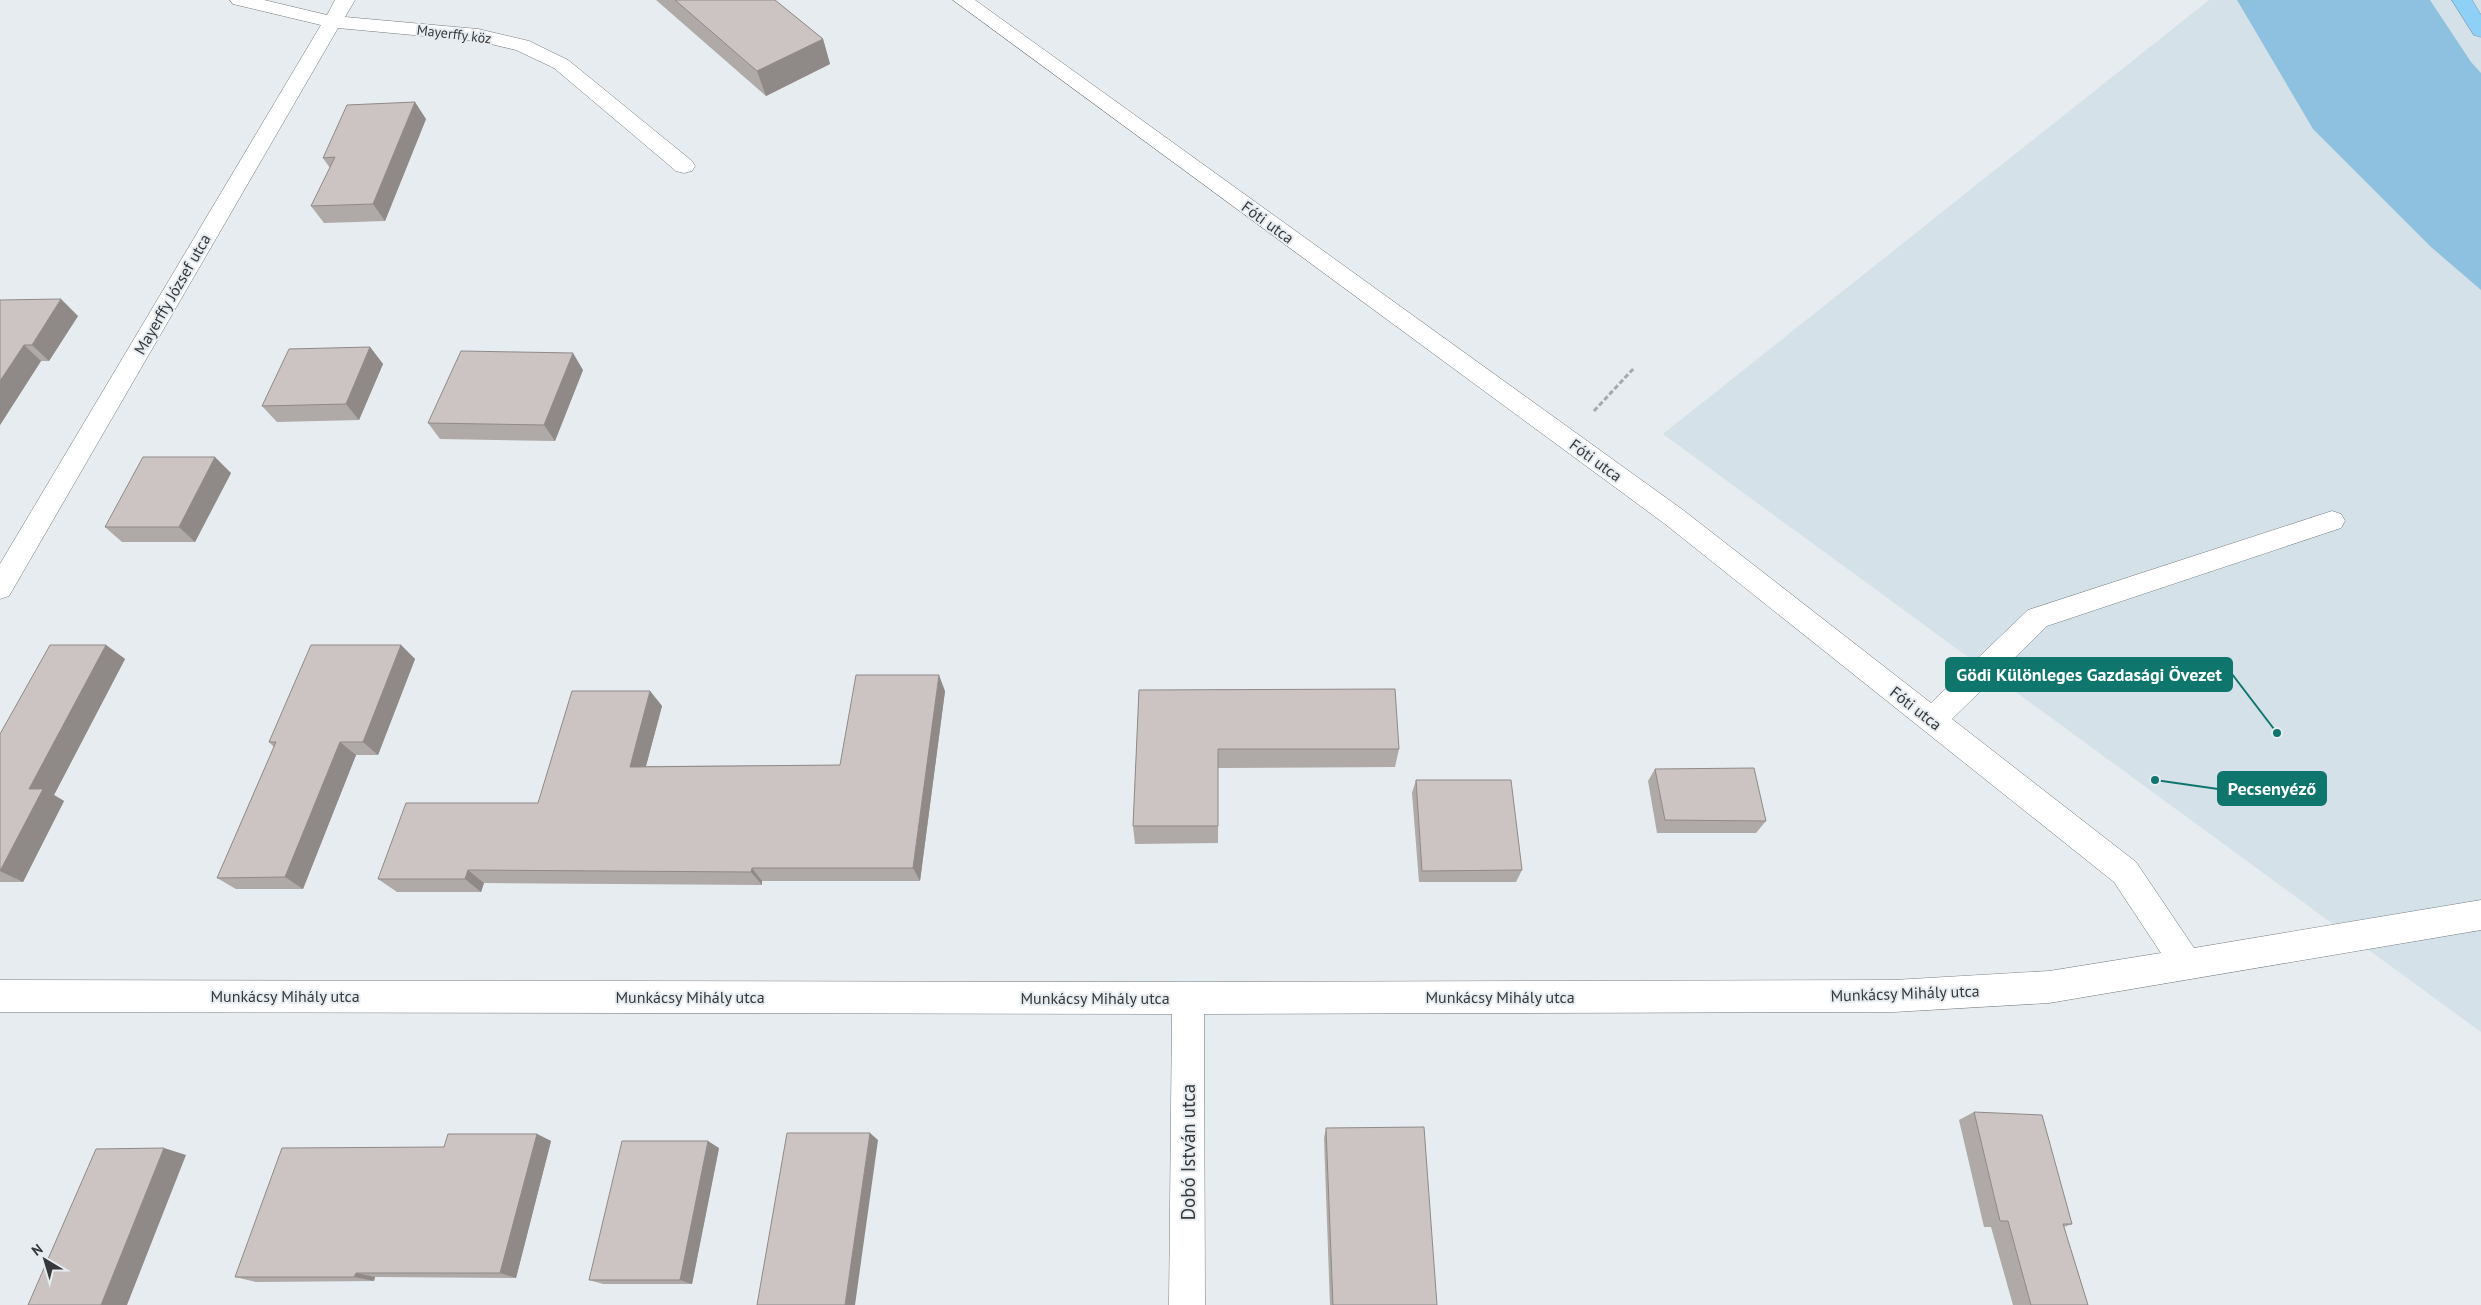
<svg xmlns="http://www.w3.org/2000/svg" width="2481" height="1305" font-family="'PT Sans',sans-serif">
	<style>
		.built { fill: #d4e1e9 }
		.green { fill: #8ec1e0 }
		.lines { fill: none; stroke-linecap: round; stroke-linejoin: round }
		.minor-casing { stroke: #757a7d; stroke-width: 1 }
		.highway-casing { stroke: #709bb5; stroke-width: 1 }
		.path { stroke: #a5aaad; stroke-width: 3; stroke-dasharray: 5 2.5; stroke-linecap: butt }
		.minor { fill: #fff; fill-rule: evenodd }
		.highway { fill: #8fd0f7; fill-rule: evenodd }
		.wall { fill: #afa9a8 }
		.shaded-wall { fill: #8f8988 }
		.building { fill: #ccc4c3; stroke: #8f8988 }
		.labels { text-anchor: middle; stroke-width: 4; stroke-linejoin: round; paint-order: stroke }
		.far-street-label { font-size: 14px; fill: #36383a; stroke: #e6ecf0 }
		.street-label { font-size: 16px; fill: #36383a; stroke: #e6ecf0 }
		.near-street-label { font-size: 19px; fill: #36383a; stroke: #e6ecf0 }
		.leader { fill: none; stroke: #0f766e; stroke-width: 2 }
		.callout-dot { fill: #0f766e; stroke: #e6ecf0; stroke-width: 2 }
		.callout { fill: #0f766e; stroke: #0f766e; stroke-width: 2 }
		.callout-label { font-size: 18px; text-anchor: middle; font-weight: bold; fill: #fff }
	</style>
	<rect width="100%" height="100%" fill="#e6ecf0"/>
	<path class="built" d="M2209 0H2481V1032L1663 434Z"/>
	<path class="green" d="M2237 0H2430L2471 62 2481 73V290L2431 247 2313 129Z"/>
	<g class="lines">
		<defs>
			<path id="minor" d="M230 0H264L327 15 335 0H355L345 17 478 29 529 41 568 60 692 161 695 166 692 171 684 173 676 171 554 68 516 50 478 41 338 28 9 596 0 599V564L321 25 233 4Z
				M953 0H975L1683 510 1931 703 2028 610 2332 511 2341 514 2345 521 2341 528 2047 626 1952 719 2136 862 2194 948 2481 900V930L2049 1003 1894 1012 1204 1014 1205 1305H1169L1172 1014 0 1012V980L1188 982 1894 980 2049 971 2161 953 2114 882 1665 524Z"/>
			<path id="highway" d="M2452 0H2472L2481 15V37L2474 35Z"/>
		</defs>
		<use href="#minor" class="minor-casing"/>
		<use href="#highway" class="highway-casing"/>
		<path class="path" d="M1594 411 1634 368"/>
		<use href="#minor" class="minor"/>
		<use href="#highway" class="highway"/>
	</g>
	<path class="wall" d="M656 0H775L823 39 830 64 766 96Z
		M426 119 385 221 324 223 311 206 330 168 323 158Z
		M0 300 78 316 49 361H41L0 425Z
		M370 347 383 364 359 420 277 422 262 406Z
		M583 370 555 441 440 439 428 423Z
		M231 473 195 542H122L105 527Z
		M106 645 125 659 54 795 64 801 23 882H0V734Z
		M401 645 415 659 378 755H356L303 889H236L217 878 274 747 269 742Z
		M1139 690 1399 749 1395 767 1218 768V843L1135 844 1133 826Z
		M650 691 662 706 646 766 840 765 945 691 920 881H762V885L484 883 481 892H397L378 879 538 803Z
		M1655 769 1766 821 1756 833H1657L1648 781Z
		M1416 780 1522 870 1516 882H1419L1412 793Z
		M1974 1112 2072 1224 2064 1227 2088 1305H2013L1991 1227H1984L1959 1120Z
		M1326 1128 1437 1305H1330L1324 1138Z
		M537 1134 551 1141 516 1278 375 1277 374 1281 256 1282 235 1277 444 1147Z
		M719 1148 692 1284H603L589 1280Z"/>
	<path class="shaded-wall" d="M823 39 830 64 766 96 757 71Z
		M415 102 426 119 385 221 373 204Z
		M61 299 78 316 49 361 32 345Z
		M24 345 41 361 0 425V381Z
		M370 347 383 364 359 420 346 404Z
		M573 353 583 370 555 441 544 425Z
		M215 457 231 473 195 542 179 527Z
		M106 645 125 659 54 795 64 801 23 882 0 871 29 789Z
		M401 645 415 659 378 755 363 742Z
		M939 675 945 691 920 881 913 868Z
		M650 691 662 706 642 781 630 767Z
		M340 742 356 755 303 889 285 877Z
		M752 868 762 881V885L751 872Z
		M468 870 484 883 481 892 465 879Z
		M870 1133 878 1140 855 1305H845Z
		M537 1134 551 1141 516 1278 500 1273Z
		M708 1141 719 1148 692 1284 680 1280Z
		M164 1148 186 1155 127 1305H101Z
		M356 1273 375 1277 374 1281 354 1277Z"/>
	<path class="building" d="M675 0H775L823 39 757 71Z
		M415 102 373 204 311 206 335 157 323 158 347 105Z
		M61 299 32 345H24L0 381V300Z
		M370 347 346 404 262 406 289 349Z
		M461 351 573 353 544 425 428 423Z
		M143 457H215L179 527H105Z
		M50 645H106L29 789H43L0 871V734Z
		M311 645H401L363 742H340L285 877 217 878 276 742H269Z
		M856 675H939L913 868H752L751 872 468 870 465 879H378L406 803H538L572 691H650L630 767 840 765Z
		M1395 689 1399 749H1218V826H1133L1139 690Z
		M1754 768 1766 821 1665 820 1655 769Z
		M1416 780H1511L1522 870 1422 871Z
		M1974 1112 2042 1115 2072 1224H2063L2088 1305H2031L2008 1221H2000Z
		M1424 1127 1437 1305H1333L1326 1128Z
		M787 1133H870L845 1305H757Z
		M448 1134H537L500 1273H356L354 1277H235L282 1148 444 1147Z
		M622 1141H708L680 1280H589Z
		M164 1148 101 1305H28L96 1149Z"/>
	<g class="labels">
		<g class="far-street-label">
			<text transform="translate(454 34) rotate(7)" y="5">Mayerffy köz</text>
		</g>
		<g class="street-label">
			<text transform="translate(1268 222) rotate(36)" y="6">Fóti utca</text>
			<text transform="translate(172 294) rotate(-60)" y="6">Mayerffy József utca</text>
			<text transform="translate(1596 460) rotate(36)" y="6">Fóti utca</text>
			<text transform="translate(1916 708) rotate(38)" y="6">Fóti utca</text>
			<text transform="translate(1905 993) rotate(-2)" y="6">Munkácsy Mihály utca</text>
			<text x="285" y="1002">Munkácsy Mihály utca</text>
			<text x="690" y="1003">Munkácsy Mihály utca</text>
			<text x="1500" y="1003">Munkácsy Mihály utca</text>
			<text x="1095" y="1004">Munkácsy Mihály utca</text>
		</g>
		<g class="near-street-label">
			<text transform="translate(1188 1152) rotate(-90)" y="7">Dobó István utca</text>
		</g>
	</g>
	<path class="leader" d="M2277 733L2232 674M2155 780L2218 789"/>
	<g class="callout-dot">
		<circle cx="2277" cy="733" r="5"/>
		<circle cx="2155" cy="780" r="5"/>
	</g>
	<g class="callout">
		<rect x="1946" y="658" width="286" height="33" rx="5"/>
		<rect x="2218" y="772" width="108" height="33" rx="5"/>
	</g>
	<g class="callout-label">
		<text x="2089" y="681">Gödi Különleges Gazdasági Övezet</text>
		<text x="2272" y="795">Pecsenyéző</text>
	</g>
	<g transform="translate(45 1260) rotate(322)" stroke="#e6ecf0" stroke-width="4" paint-order="stroke">
	<path d="M0-4L9 19L0 12L-9 19Z" fill="#36383a"/>
	<text y="-8" font-size="14" font-weight="bold" text-anchor="middle" fill="#36383a">N</text>
	</g>
</svg>
